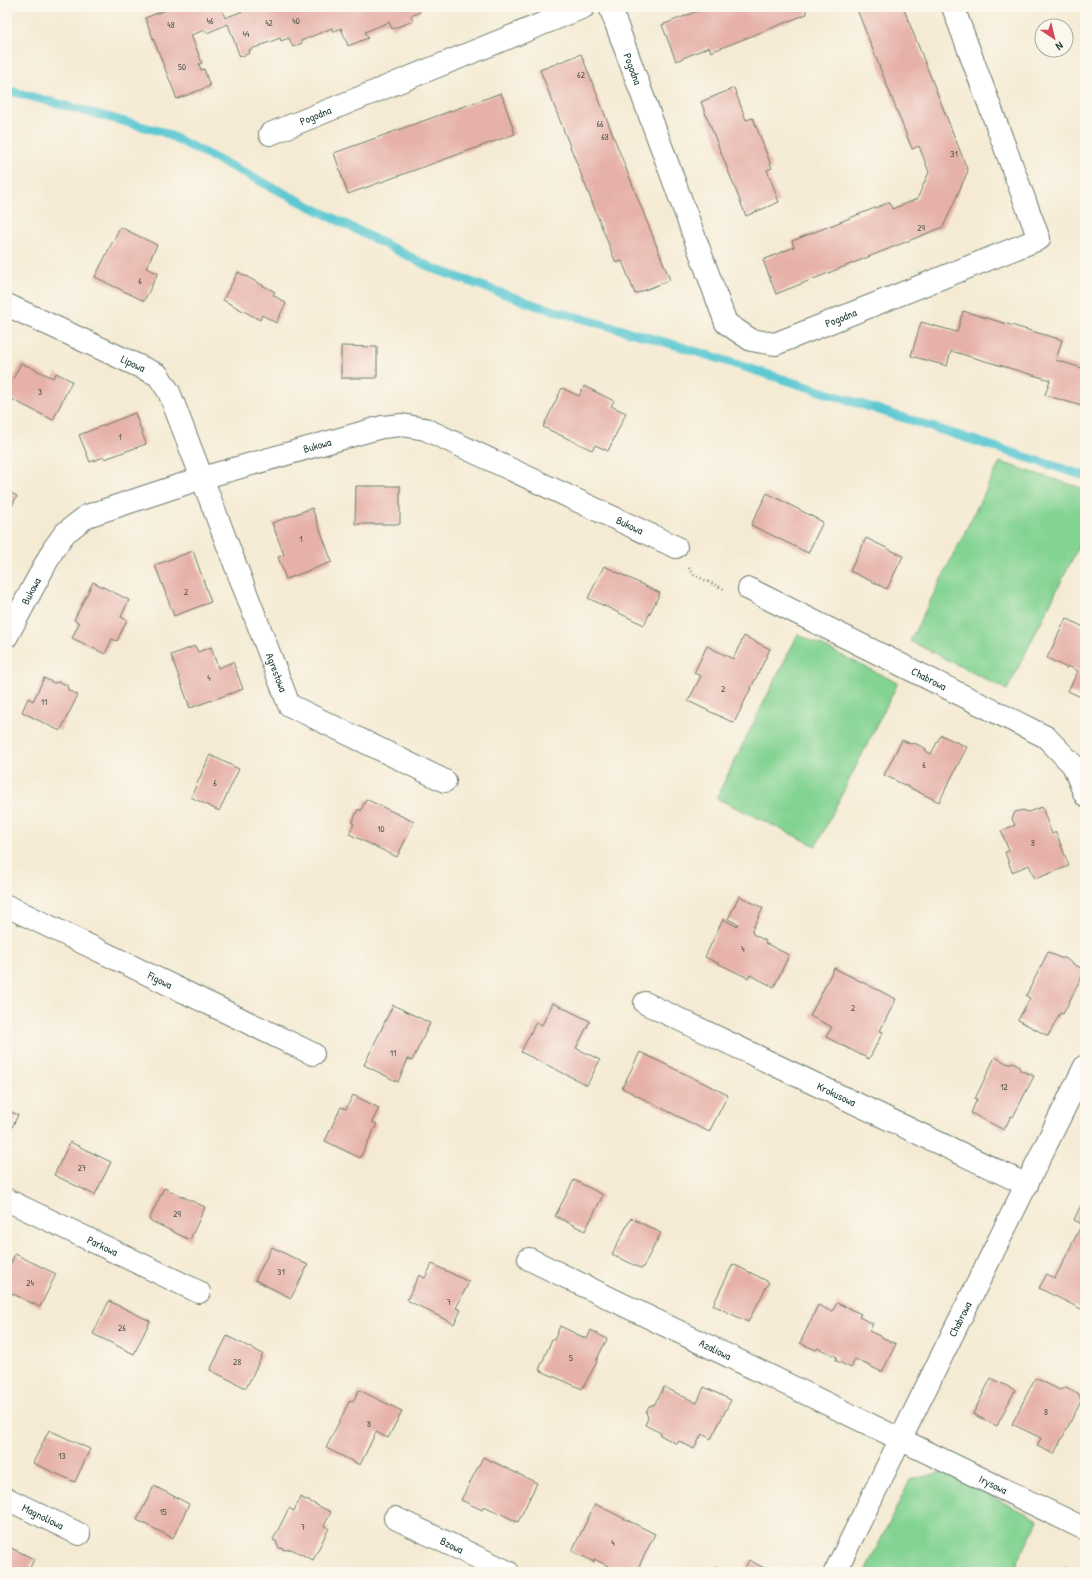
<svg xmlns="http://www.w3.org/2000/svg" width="1092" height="1579" font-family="'Patrick Hand',sans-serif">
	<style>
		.green { fill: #83d393; stroke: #518864 }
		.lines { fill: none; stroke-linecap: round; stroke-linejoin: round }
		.stream { stroke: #5bc8d2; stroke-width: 9 }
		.building { fill: #e6b1a9 }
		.minor-casing { stroke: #6a7a6c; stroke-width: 24 }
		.path { stroke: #6a7a6c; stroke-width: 2.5; stroke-dasharray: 1 3; stroke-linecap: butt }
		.minor { stroke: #fff; stroke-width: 22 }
		.labels { text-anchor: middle; stroke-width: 3; stroke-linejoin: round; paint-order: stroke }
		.number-label { font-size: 9px; fill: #515a51 }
		.street-label { font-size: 11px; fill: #1f3d34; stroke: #fbf7ec }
	</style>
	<rect width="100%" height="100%" fill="#fbf7ec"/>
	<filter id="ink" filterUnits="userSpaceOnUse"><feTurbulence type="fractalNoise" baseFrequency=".025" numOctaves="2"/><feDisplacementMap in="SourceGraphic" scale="8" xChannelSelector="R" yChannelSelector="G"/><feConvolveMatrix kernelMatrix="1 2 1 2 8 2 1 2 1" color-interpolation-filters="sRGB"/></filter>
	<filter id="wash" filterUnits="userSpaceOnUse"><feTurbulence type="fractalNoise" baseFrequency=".012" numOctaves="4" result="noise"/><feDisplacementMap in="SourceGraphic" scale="16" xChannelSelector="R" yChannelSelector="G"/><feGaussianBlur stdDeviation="0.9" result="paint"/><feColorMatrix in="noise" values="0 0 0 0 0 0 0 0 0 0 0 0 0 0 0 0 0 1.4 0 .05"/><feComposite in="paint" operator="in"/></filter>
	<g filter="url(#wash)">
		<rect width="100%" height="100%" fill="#f5ebd4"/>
		<path class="green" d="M1000 462 1085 489V534L1007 690 910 641Z
			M798 634 898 683 816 846 716 798Z
			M943 1472 1038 1520 1013 1572H865L910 1480Z"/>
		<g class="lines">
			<path class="stream" d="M7 90 163 132 432 268 538 306 679 346 1085 476"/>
		</g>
		<g id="blocks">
			<path class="building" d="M173 7H221L225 18 253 7H424L419 9 420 12 411 16 413 21 392 29 389 22 365 32 368 38 348 46 341 28 333 32 332 28 301 41 302 43 293 47 289 38 281 41 280 38 249 50 250 53 240 57 228 24 207 33 205 30 191 35 202 63 199 64 201 70 204 69 210 86 177 99 145 18Z
				M708 7H805L807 14 711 52 709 47 676 61 662 25Z
				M856 7H903L968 171 943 227 776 294 763 260 794 247 792 241 890 202 892 209 917 199 929 172 919 146 912 149Z
				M581 54 670 280 635 294 622 261 616 263 540 70Z
				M734 88 746 120 753 118 772 168 767 170 779 202 746 216 701 102Z
				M501 93 515 134 348 194 334 153Z
				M120 227 157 245 146 268 158 273 144 301 95 277Z
				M238 272 275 292 273 295 286 303 276 323 262 315 260 320 223 300Z
				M963 311 1062 340 1056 360 1085 369V407L1045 395 1050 380 951 351 947 366 911 356 921 322 957 332Z
				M341 346 377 347V378H341Z
				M21 363 53 378 56 373 72 381 53 420 7 397V391Z
				M584 386 614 401 611 406 626 413 608 451 595 445 592 450 543 427 562 388 579 396Z
				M135 413 146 444 105 459 104 457 90 462 79 435Z
				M356 486H400V524H355Z
				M7 491 17 496 7 516Z
				M767 493 823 522 808 553 751 525Z
				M312 508 332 562 286 579 278 557 284 555 272 523Z
				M866 538 903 556 887 589 850 571Z
				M193 551 211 602 174 616 155 565Z
				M604 566 660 593 644 625 588 598Z
				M93 582 129 600 121 617 127 620 117 641 112 639 105 654 72 638 79 623 74 620Z
				M1066 618 1085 628V699L1068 691 1078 671 1068 666 1067 668 1047 658Z
				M744 636 770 649 734 723 688 701 701 676 694 673 707 646 733 659Z
				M195 646 198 652 211 647 218 668 233 662 243 689 190 708 171 655Z
				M44 678 54 683 59 682 67 685 68 690 78 695 60 731 22 712 28 698 33 701Z
				M941 735 967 747 939 802 884 775 902 740 911 744 914 743 925 748 926 751 931 754Z
				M210 755 239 769 219 811 191 797Z
				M366 799 414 822 397 857 349 834 354 824 352 823 358 809 361 811Z
				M1042 807 1052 834 1056 832 1069 866 1035 879 1029 865 1012 872 1005 852 1009 851 1001 831 1015 825 1012 819 1015 812 1023 810 1028 812Z
				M739 896 763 908 752 930 753 934 766 941 765 943 789 955 774 987 750 975 748 978 705 957 723 919 736 926 738 924 728 919Z
				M1048 952 1060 958H1065L1073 964 1085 970 1063 1014 1060 1013 1048 1036 1018 1020 1030 998 1026 996Z
				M834 968 896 999 880 1031 883 1032 869 1059 826 1037 832 1027 810 1016Z
				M553 1003 590 1021 576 1048 600 1060 587 1085 521 1052 536 1022 542 1025Z
				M393 1005 430 1023 412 1061 408 1059 398 1082 364 1065Z
				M640 1052 728 1095 709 1132 622 1088Z
				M995 1057 1008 1064 1013 1062 1018 1065 1020 1070 1034 1076 1013 1117 1011 1116 1004 1130 971 1113 977 1099H975Z
				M353 1095 379 1108 372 1122 377 1124 360 1158 325 1141 341 1107 346 1109Z
				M7 1110 18 1115 7 1138Z
				M70 1142 111 1162 95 1195 54 1175Z
				M574 1180 603 1195 585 1231 555 1216Z
				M164 1188 205 1207 190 1240 149 1220Z
				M1081 1205 1085 1207V1311L1039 1288 1047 1274 1055 1278 1082 1224 1074 1220Z
				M631 1218 661 1233 642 1269 612 1254Z
				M272 1247 308 1265 291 1298 255 1280Z
				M15 1254 56 1274 40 1307 7 1291V1271Z
				M432 1264 469 1282 456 1308 461 1310 454 1324 407 1300 419 1275 425 1278Z
				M733 1264 769 1282 748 1322 713 1305Z
				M109 1301 150 1321 134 1354 93 1334Z
				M837 1303 861 1314 859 1317 873 1324 869 1331 896 1344 882 1372 855 1359 851 1368 835 1360 837 1357 818 1348 816 1350 800 1343 818 1305 832 1312Z
				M560 1326 587 1339 591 1330 607 1339 596 1361 597 1362 582 1389 539 1370 552 1339 554 1340Z
				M227 1336 263 1354 246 1388 210 1370Z
				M991 1378 1015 1390 997 1426 973 1414Z
				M1035 1378 1060 1390 1066 1387 1079 1394 1081 1401 1054 1454 1037 1446 1041 1438 1012 1424Z
				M664 1387 697 1403 704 1387 731 1400 711 1439 702 1434 694 1449 679 1441 677 1444 660 1435 661 1433 645 1425 648 1418 646 1412 649 1406 655 1404Z
				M359 1390 402 1411 388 1438 376 1432 360 1465 326 1448 350 1400 353 1401Z
				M49 1430 90 1449 75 1482 33 1463Z
				M483 1457 537 1483 518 1522 484 1506 482 1510 461 1500Z
				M154 1486 189 1504 173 1538 137 1520Z
				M300 1497 331 1512 324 1526 329 1528 313 1560 291 1549 285 1550 278 1547 276 1541 273 1540 289 1508 294 1511Z
				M595 1504 655 1534 636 1572H608L605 1571 608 1566 594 1559V1562L572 1551Z
				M7 1546 34 1559 28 1572H7Z
				M749 1560 766 1569 772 1572H743Z
				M715 1566 728 1572H712Z
				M1066 1567 1076 1572H1063Z"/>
		</g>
	</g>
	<g filter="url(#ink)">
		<use href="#blocks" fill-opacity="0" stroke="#6a7a6c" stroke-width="1"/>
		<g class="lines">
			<defs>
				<g id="minor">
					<path id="s1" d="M610 7 726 323 751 340 775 344 1039 239 953 7"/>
					<path id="s2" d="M270 134 584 7"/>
					<path id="s3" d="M7 305 158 375 169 392 289 705 445 781"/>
					<path id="s4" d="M749 589 1046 737 1073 765 1085 795"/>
					<path id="s5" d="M7 636 54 548 65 533 87 516 202 478 382 427 402 425 425 429 676 547"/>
					<path id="s6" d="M7 906 313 1054"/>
					<path id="s7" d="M645 1003 1027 1185"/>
					<path id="s8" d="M7 1200 199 1292"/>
					<path id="s9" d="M529 1259 1085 1529"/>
					<path id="s10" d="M7 1499 79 1534"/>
					<path id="s11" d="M395 1518 508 1572"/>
					<path id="s12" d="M835 1572 1085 1066"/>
				</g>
			</defs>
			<use href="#minor" class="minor-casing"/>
			<path class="path" d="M689 568 694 575 724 589"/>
			<use href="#minor" class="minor"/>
		</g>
	</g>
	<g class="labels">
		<g class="number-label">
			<text x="210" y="24">46</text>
			<text x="296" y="24">40</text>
			<text x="269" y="26">42</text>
			<text x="171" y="28">48</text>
			<text x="246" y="37">44</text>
			<text x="182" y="70">50</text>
			<text x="581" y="78">62</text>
			<text x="600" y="127">66</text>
			<text x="605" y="140">68</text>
			<text x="954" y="157">31</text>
			<text x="921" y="231">29</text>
			<text x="140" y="284">6</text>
			<text x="40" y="395">3</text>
			<text x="120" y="440">1</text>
			<text x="301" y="542">1</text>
			<text x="186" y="595">2</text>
			<text x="209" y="681">4</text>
			<text x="723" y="692">2</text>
			<text x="44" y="705">11</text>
			<text x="924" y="768">6</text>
			<text x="215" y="786">6</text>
			<text x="381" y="832">10</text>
			<text x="1033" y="846">8</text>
			<text x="743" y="952">4</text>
			<text x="853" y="1011">2</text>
			<text x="393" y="1056">11</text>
			<text x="1004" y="1090">12</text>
			<text x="82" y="1171">27</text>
			<text x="177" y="1217">29</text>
			<text x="281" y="1275">31</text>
			<text x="30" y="1286">24</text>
			<text x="449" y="1305">7</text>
			<text x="122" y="1331">26</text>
			<text x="571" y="1361">5</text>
			<text x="237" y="1365">28</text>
			<text x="1046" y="1415">8</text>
			<text x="369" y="1427">8</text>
			<text x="62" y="1459">13</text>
			<text x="163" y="1515">15</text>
			<text x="303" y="1530">7</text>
			<text x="613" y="1546">4</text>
		</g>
		<g class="street-label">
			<text dy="4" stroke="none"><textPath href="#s1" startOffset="66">Pogodna</textPath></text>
			<text dy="4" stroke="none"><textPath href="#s2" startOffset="49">Pogodna</textPath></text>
			<text dy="4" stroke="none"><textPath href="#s1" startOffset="462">Pogodna</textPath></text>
			<text dy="4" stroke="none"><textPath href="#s3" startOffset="139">Lipowa</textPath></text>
			<text dy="4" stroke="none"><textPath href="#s5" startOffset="387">Bukowa</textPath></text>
			<text dy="4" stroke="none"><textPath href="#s5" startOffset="724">Bukowa</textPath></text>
			<text dy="4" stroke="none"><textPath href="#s5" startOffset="51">Bukowa</textPath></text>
			<text dy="4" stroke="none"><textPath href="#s3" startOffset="487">Agrestowa</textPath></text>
			<text dy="4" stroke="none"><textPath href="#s4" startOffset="201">Chabrowa</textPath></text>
			<text dy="4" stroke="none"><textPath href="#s6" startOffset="170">Figowa</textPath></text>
			<text dy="4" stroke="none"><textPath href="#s7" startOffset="212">Krokusowa</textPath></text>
			<text dy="4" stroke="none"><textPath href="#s8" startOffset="106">Parkowa</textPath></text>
			<text dy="4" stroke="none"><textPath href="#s12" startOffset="282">Chabrowa</textPath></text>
			<text dy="4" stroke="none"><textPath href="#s9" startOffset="207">Azaliowa</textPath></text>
			<text dy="4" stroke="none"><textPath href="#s9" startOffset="516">Irysowa</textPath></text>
			<text dy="4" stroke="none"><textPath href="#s10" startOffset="40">Magnoliowa</textPath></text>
			<text dy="4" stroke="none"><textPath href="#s11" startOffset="63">Bzowa</textPath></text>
		</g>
	</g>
	<rect width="1092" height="1579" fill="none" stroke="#fbf7ec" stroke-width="24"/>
	<g transform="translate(1054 38) rotate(145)"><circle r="19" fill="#fbf7ec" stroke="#a3ada2"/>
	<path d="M0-3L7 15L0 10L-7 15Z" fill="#d1495b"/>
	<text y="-6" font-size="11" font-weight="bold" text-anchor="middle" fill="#1f3d34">N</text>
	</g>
</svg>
